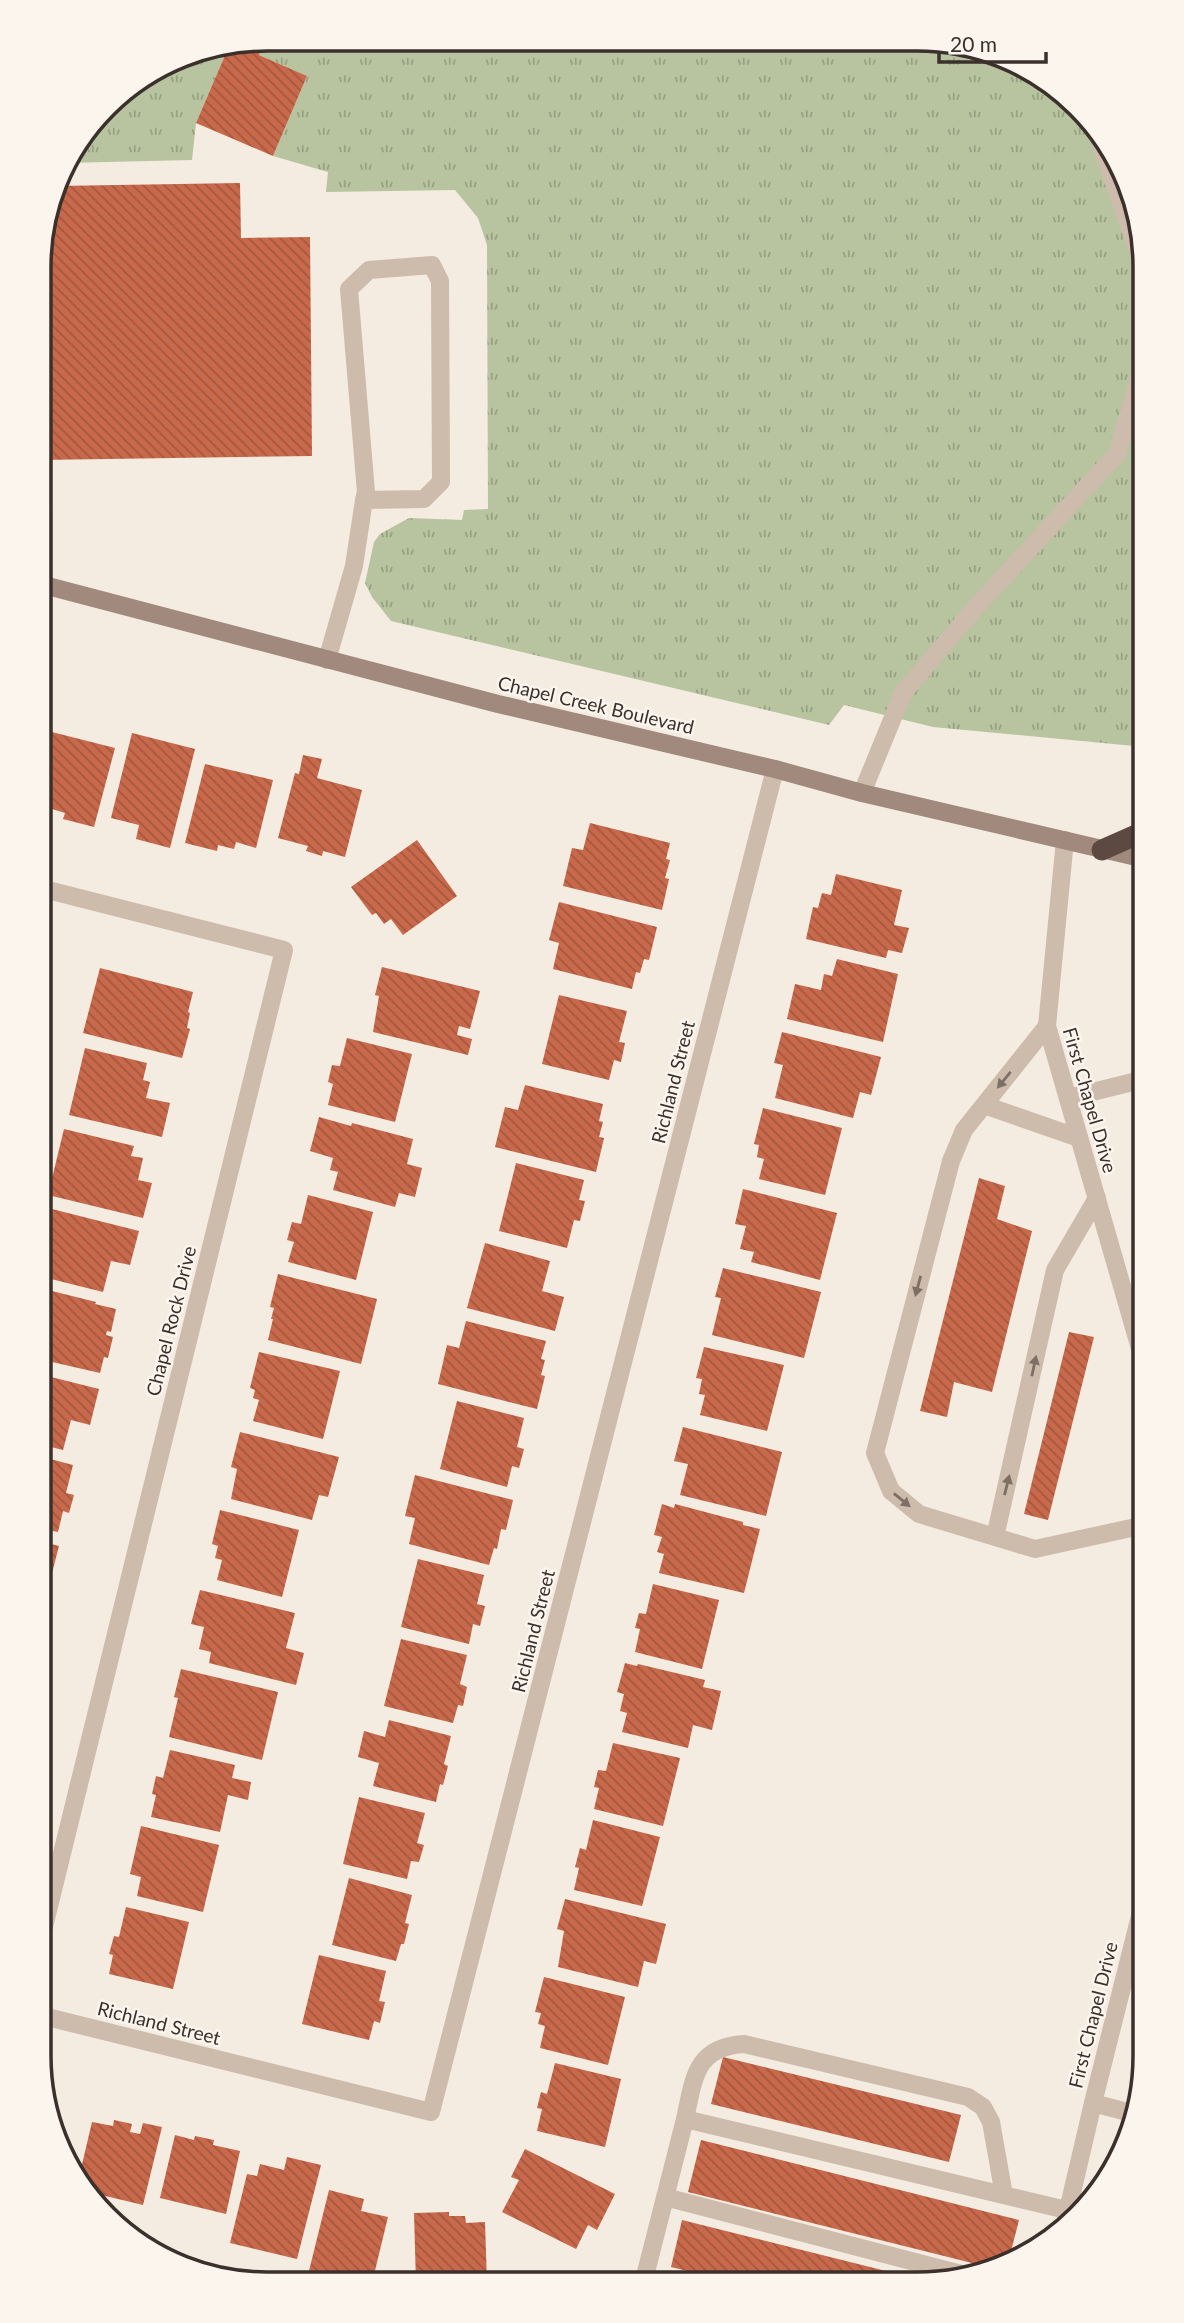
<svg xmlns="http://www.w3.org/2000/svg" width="1184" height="2323" font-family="Lato,sans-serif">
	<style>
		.grass { fill: url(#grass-tufts) }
		.building { fill: url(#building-back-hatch) }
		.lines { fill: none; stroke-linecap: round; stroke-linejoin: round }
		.lane { stroke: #cdbbac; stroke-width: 18 }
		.street { stroke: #cdbbac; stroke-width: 18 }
		.secondary { stroke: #a18a7d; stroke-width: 18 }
		.highway { stroke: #5c4a42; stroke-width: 21 }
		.oneway { fill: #7d6f65 }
		.labels { text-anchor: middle; stroke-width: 5; stroke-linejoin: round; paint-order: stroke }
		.street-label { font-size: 19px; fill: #3b302b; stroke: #fbf5ee }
		.rim { fill: none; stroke: #3b302b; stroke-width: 3.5 }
	</style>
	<defs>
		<pattern id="grass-tufts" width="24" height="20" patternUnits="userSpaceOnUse" patternTransform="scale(1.75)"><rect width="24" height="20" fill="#b8c4a0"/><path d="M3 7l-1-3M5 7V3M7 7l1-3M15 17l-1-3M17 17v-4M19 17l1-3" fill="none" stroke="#97a083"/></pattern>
		<pattern id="building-back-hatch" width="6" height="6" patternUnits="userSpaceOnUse" patternTransform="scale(1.75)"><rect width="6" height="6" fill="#c8694b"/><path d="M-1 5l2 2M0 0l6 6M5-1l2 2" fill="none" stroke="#a4573f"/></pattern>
	</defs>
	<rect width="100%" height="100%" fill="#f4ebe1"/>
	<path class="grass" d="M267 39 961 43 1068 96 1133 194 1145 267V747L933 727 844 705 829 725 391 621 372 597 365 583 374 542 380 534 409 518 462 520 464 510 488 509 487 245 478 218 455 190 326 192 328 172 273 156 307 76 259 55Z
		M229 46 196 123 192 160 64 163 116 96 180 56Z"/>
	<path class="building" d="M266 39 259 55 307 76 273 156 196 123 229 46Z
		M240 183 241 238 310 237 312 456 40 460V238L56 186Z
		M44 730 115 748 94 827 63 819 65 813 49 808 50 803 40 800V747Z
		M132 733 195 749 170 848 136 839 139 825 111 818Z
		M303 755 322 759 317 778 362 790 345 857 323 851 322 856 306 851 308 846 278 838 295 773 299 774Z
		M205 764 273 780 256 848 236 842 234 849 218 845 217 851 185 843Z
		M590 823 670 843 666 859 670 860 665 878 669 879 662 910 563 886 572 848 583 850Z
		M417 840 457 896 403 935 391 919 384 924 376 913 372 915 351 887Z
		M836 874 902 890 894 925 909 928 902 953 888 950 886 958 806 939 813 907 818 908 822 893 831 895Z
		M559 902 657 927 649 960 644 959 640 973 636 972 632 989 553 969 559 943 549 940Z
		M837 959 898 974 883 1042 787 1019 795 984 821 990 824 974 832 976Z
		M382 967 480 991 470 1029 459 1026 457 1035 472 1039 468 1055 373 1032 379 996 375 995Z
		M100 968 193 992 188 1012 190 1013 187 1028 190 1029 182 1058 83 1033Z
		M559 995 627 1011 619 1042 625 1043 621 1062 614 1060 609 1080 542 1064Z
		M782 1032 881 1057 871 1095 860 1092 853 1118 775 1098 783 1065 774 1063Z
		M347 1038 412 1054 395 1122 328 1105 333 1084 328 1082 332 1065 340 1066Z
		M85 1048 147 1063 143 1080 150 1082 146 1098 170 1103 162 1137 69 1115Z
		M525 1085 603 1104 599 1121 603 1122 599 1137 604 1138 596 1172 495 1147 505 1107 518 1110Z
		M763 1108 842 1128 825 1195 759 1179 764 1159 757 1157 759 1145 754 1144Z
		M319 1117 351 1126 352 1123 413 1139 407 1164 422 1168 415 1197 399 1193 395 1207 333 1190 338 1172 330 1170 333 1158 310 1151Z
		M64 1129 134 1146 131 1156 143 1158 138 1180 152 1183 143 1218 48 1195Z
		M516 1163 584 1180 579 1200 585 1201 580 1221 574 1220 567 1248 499 1231Z
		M979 1178 1005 1186 997 1219 1032 1231 992 1392 954 1382 947 1417 920 1411Z
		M743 1189 837 1213 820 1280 751 1262 754 1252 740 1249 746 1226 735 1224Z
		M308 1195 373 1212 356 1280 288 1262 294 1242 287 1240 292 1222 301 1224Z
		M52 1209 139 1231 130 1265 111 1261 103 1292 39 1276V1257Z
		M485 1243 550 1261 542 1291 564 1297 555 1331 467 1308Z
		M723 1268 821 1292 804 1358 712 1335 721 1298 715 1297Z
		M278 1274 377 1299 361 1364 268 1340 273 1319H271L274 1308 270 1307Z
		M52 1291 96 1302 95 1304 116 1309 111 1332 107 1331 106 1335 113 1337 108 1358 104 1357 100 1373 39 1359V1347Z
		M466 1321 546 1341 541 1359 545 1360 541 1375 545 1376 537 1409 438 1384 447 1345 459 1348Z
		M1069 1332 1094 1337 1048 1520 1024 1514Z
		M704 1347 784 1365 767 1431 700 1415 705 1395 699 1394 702 1379 696 1378Z
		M259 1352 340 1371 323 1439 253 1421 259 1400 253 1398 255 1390 250 1388Z
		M39 1374 99 1389 90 1425 71 1420 63 1450 39 1444Z
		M457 1401 524 1418 517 1447 524 1449 519 1468 512 1466 507 1487 440 1469Z
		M683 1427 782 1452 766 1516 680 1495 688 1464 674 1461Z
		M240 1432 339 1457 328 1497 319 1495 312 1520 231 1499 237 1469 231 1467Z
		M39 1456 73 1465 66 1493 74 1495 69 1513 63 1511 58 1532 39 1528Z
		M415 1475 513 1500 506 1530 501 1529 497 1549 494 1548 489 1565 409 1544 415 1518 405 1516Z
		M662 1504 674 1508 675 1504 743 1522V1525L760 1529 744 1593 659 1573 664 1554 657 1552 662 1537 654 1535Z
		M220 1510 299 1530 282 1597 217 1580 222 1560 215 1558 218 1546 212 1544Z
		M39 1541 59 1546 50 1581 39 1578Z
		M418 1559 484 1575 477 1604 485 1606 480 1626 473 1624 469 1644 401 1627Z
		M653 1584 719 1600 702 1669 635 1652 640 1629 635 1628 639 1613 646 1614Z
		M200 1590 295 1613 286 1648 304 1653 296 1685 209 1663 211 1652 199 1649 204 1627 191 1624Z
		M401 1639 467 1655 460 1684 467 1687 463 1706 458 1705 453 1723 384 1706Z
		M625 1663 637 1666 638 1664 705 1680 703 1687 721 1691 712 1730 693 1725 688 1748 622 1732 627 1713 620 1711 624 1694 617 1692Z
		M181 1669 278 1692 262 1760 169 1737 178 1698 174 1697Z
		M389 1720 451 1736 444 1764 448 1766 443 1785 440 1784 436 1802 373 1786 379 1763 358 1757 364 1731 385 1737Z
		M613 1743 680 1758 663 1826 594 1809 599 1788 594 1787 598 1770 606 1771Z
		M170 1750 235 1765 232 1778 251 1782 248 1800 228 1795 220 1832 151 1817 156 1795 152 1794 156 1776 163 1778Z
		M359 1797 425 1813 417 1843 424 1845 419 1862 411 1861 407 1879 343 1864Z
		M593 1820 660 1837 642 1906 574 1890 579 1868 575 1867 580 1848 586 1850Z
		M141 1826 219 1845 203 1912 137 1896 141 1877 130 1874Z
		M349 1878 412 1895 405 1923 409 1924 404 1944H401L396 1961 332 1945Z
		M565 1899 666 1924 656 1964 644 1961 638 1987 558 1967 564 1931 557 1929Z
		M126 1907 189 1922 173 1989 109 1974 113 1955 109 1954 114 1936 119 1937Z
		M319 1955 386 1971 379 2001 385 2002 380 2023 374 2021 369 2040 302 2024Z
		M544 1977 625 1997 608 2065 540 2048 545 2026 538 2024 541 2013 535 2012Z
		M723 2057 961 2115 949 2162 711 2104Z
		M555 2063 621 2079 605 2147 537 2131 542 2109 537 2108 541 2092 547 2094Z
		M114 2120 132 2124 130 2132 140 2134 143 2123 162 2127 143 2205 93 2193 80 2173 92 2122 113 2126Z
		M175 2135 194 2140 195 2136 214 2140 213 2145 240 2151 226 2214 160 2198Z
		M701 2140 1019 2220 1008 2263 996 2269 688 2192Z
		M525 2149 615 2194 597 2230 588 2225 576 2249 502 2212 519 2180 511 2177Z
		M287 2157 321 2165 297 2259 230 2243 247 2174 257 2176 260 2164 284 2170Z
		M329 2190 364 2199 361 2211 388 2217 372 2283H306Z
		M449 2212V2216H465L466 2223 485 2222 487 2283H416L414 2213Z
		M682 2220 930 2282 917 2284H740L671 2267Z"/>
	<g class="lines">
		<path class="lane" d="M1101 146 1141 260 1145 323
			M327 660 354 566 364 500 366 492 349 289 369 270 432 265 440 281 441 482 424 499 364 500
			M862 793 903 693 976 607 1117 454 1145 358
			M1047 1026 964 1130 951 1161 875 1453 891 1491 919 1514 1035 1549 1145 1525
			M1068 1098 1145 1079
			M984 1105 1079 1138
			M995 1537 1055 1270 1097 1198
			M685 2119C694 2078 695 2047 744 2044L968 2097 983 2107 991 2122 1004 2195
			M665 2197 969 2276
			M1064 2227 1093 2103
			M643 2284 685 2119 1079 2213"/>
		<path class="street" d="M1065 840 1047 1026 1145 1366
			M39 1947 284 950 40 888
			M39 2015 431 2112 775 769
			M1135 2114 1093 2103 1145 1896"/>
		<path class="secondary" d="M40 584 498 704 775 769 862 793 1145 859"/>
		<path class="highway" d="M1102 850 1145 831"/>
	</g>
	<defs><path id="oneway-solid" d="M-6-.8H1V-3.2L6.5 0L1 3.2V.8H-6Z" transform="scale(1.75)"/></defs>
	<g class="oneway">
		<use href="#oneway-solid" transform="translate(1004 1080) rotate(129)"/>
		<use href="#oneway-solid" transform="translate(918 1286) rotate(105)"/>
		<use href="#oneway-solid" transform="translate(1034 1366) rotate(-78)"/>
		<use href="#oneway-solid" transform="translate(1007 1485) rotate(-76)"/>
		<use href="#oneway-solid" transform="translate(902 1500) rotate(39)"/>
	</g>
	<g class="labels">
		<g class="street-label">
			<text transform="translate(596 705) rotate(13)" y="7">Chapel Creek Boulevard</text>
			<text transform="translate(673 1082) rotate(-76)" y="7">Richland Street</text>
			<text transform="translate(1090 1100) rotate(74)" y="7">First Chapel Drive</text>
			<text transform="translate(171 1321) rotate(-76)" y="7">Chapel Rock Drive</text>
			<text transform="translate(533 1631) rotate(-76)" y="7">Richland Street</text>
			<text transform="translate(1093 2015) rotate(-76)" y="7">First Chapel Drive</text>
			<text transform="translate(159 2023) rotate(14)" y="7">Richland Street</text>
		</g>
	</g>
	<path d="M0 0H1184V2323H0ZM267 51H917A216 216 0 0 1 1133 267V2056A216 216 0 0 1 917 2272H267A216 216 0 0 1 51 2056V267A216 216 0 0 1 267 51Z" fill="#fbf5ee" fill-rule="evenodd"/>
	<path class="rim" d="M267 51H917A216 216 0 0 1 1133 267V2056A216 216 0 0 1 917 2272H267A216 216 0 0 1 51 2056V267A216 216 0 0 1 267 51Z"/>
	<path d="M939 52v10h107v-10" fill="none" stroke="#3b302b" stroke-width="3.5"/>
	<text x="950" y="52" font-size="21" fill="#3b302b" stroke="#fbf5ee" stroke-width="5" paint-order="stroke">20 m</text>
</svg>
